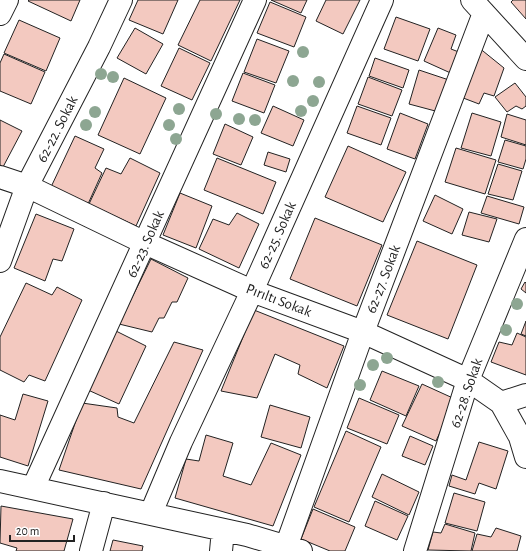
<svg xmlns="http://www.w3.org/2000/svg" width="526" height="551" font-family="'Alegreya Sans',sans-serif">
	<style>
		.building { fill: #f3c9c0; stroke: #222 }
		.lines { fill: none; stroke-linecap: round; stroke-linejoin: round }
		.minor-casing { stroke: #222; stroke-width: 24 }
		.major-casing { stroke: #222; stroke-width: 24 }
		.minor { stroke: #fff; stroke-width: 22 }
		.major { stroke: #fff; stroke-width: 22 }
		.tree { fill: #8da692 }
		.labels { text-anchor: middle; stroke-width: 3; stroke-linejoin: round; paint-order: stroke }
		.street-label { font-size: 15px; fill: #222; stroke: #fff }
	</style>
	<rect width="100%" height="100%" fill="#fff"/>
	<path class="building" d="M29 0H80L71 21 28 1Z
		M138 0H178L163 34 129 20Z
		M200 0H240L211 61 178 45Z
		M271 0H307L301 13Z
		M326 0H360L343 34 316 21Z
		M513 0H526V19L511 2Z
		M270 2 306 17 294 47 257 33Z
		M396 17 430 29 418 61 384 49Z
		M19 20 60 38 46 71 4 53Z
		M135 28 163 44 146 74 117 58Z
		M438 28 456 35 451 49 464 54 455 75 424 61Z
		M257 39 289 51 276 83 244 72Z
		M478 47 504 68 494 96 484 93 479 104 458 96Z
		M179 48 210 63 192 100 161 86Z
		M4 54 45 72 31 104 0 91V63Z
		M375 58 409 70 403 88 369 76Z
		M419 70 449 80 439 112 409 104Z
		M243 73 275 85 264 113 232 101Z
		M368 77 402 90 392 116 358 104Z
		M124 78 166 98 140 154 98 135Z
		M515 83 526 97V106L522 109 516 106 507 112 495 97Z
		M273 106 304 120 293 146 261 133Z
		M357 106 391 118 381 145 347 133Z
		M400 113 428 124 415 159 387 149Z
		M472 113 501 122 491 156 461 148Z
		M507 114 526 120V145L501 137Z
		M0 120 22 131 3 167 0 165Z
		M225 124 253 137 241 165 213 154Z
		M75 136 104 149 95 168 102 173 88 204 51 187Z
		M505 140 526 146V159L523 169 498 162Z
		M348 146 406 172 383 222 325 197Z
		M456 148 496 160 485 194 445 182Z
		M268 152 290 159 286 172 264 165Z
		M130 158 160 173 136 226 89 204 106 168 121 174Z
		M217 158 276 182 263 214 204 190Z
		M498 164 522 171 513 200 488 194Z
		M180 193 212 206 196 248 163 235Z
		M435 195 463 209 452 234 423 221Z
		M487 196 524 207 519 224 481 213Z
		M469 212 497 219 489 242 462 235Z
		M237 213 259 224 239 268 199 249 213 219 229 225Z
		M36 214 74 229 62 261 53 259 45 281 14 268Z
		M315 218 382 245 357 306 290 279Z
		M417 241 477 265 448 339 387 315Z
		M151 259 188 278 177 302H172L164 318H159L152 332 119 324Z
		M525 282 526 283V293L521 289Z
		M26 283 52 295 57 287 82 300 45 381 29 375 24 382 0 370V337Z
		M254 310 344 346 327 388 298 374 300 365 275 354 257 398 221 391Z
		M526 321V336L521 334Z
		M116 331 146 346 119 404 88 390Z
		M517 333 526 337V375L491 362 499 342 512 345Z
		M174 342 203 350 141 489 59 470 82 403 117 408 118 417 134 423Z
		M382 371 419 386 406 416 370 400Z
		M422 384 455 399 436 441 402 426Z
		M23 394 48 401 28 466 0 457V415L15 420Z
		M359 398 399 415 387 444 347 428Z
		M270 405 310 417 301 448 261 437Z
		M346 431 381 447 349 522 314 507Z
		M206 435 233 443 223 476 251 485 271 443 301 455 273 526 175 498 186 459 199 461Z
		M410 436 433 446 425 465 402 456Z
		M479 442 508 451 496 489 479 483 475 494 449 486 452 475 466 480Z
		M382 474 419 492 409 515 372 497Z
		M454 493 485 502 477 531 445 523Z
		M375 501 408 516 397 540 365 526Z
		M1 506 73 519 64 551H16L17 548 0 543Z
		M313 509 355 527 345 551H330L301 539Z
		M445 524 475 533 471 551 428 550 433 532 441 533Z
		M496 528 521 536 517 551H472L477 534 491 537Z
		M113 540 143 546 142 551H110Z"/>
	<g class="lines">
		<defs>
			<path id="minor" d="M472 0 526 59
				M0 177 27 186 145 243 252 291 363 332 468 380 501 403 520 437 526 457
				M0 261 27 186 99 47 121 0
				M501 403 526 395
				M0 481 247 535 301 551
				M33 488 255 0
				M151 513 181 442 252 291 382 0
				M286 547 363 332 484 13
				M91 551 104 503
				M221 551 223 530
				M415 551 468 380 526 239"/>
			<path id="major" d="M0 14 7 0"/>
		</defs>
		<use href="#minor" class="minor-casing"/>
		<use href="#major" class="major-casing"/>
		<use href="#minor" class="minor"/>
		<use href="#major" class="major"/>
	</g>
	<g class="tree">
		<circle cx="303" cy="52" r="6"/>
		<circle cx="101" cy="74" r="6"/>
		<circle cx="113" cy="77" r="6"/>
		<circle cx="293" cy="81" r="6"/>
		<circle cx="319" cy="82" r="6"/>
		<circle cx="313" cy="101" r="6"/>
		<circle cx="179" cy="109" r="6"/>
		<circle cx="301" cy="111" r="6"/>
		<circle cx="95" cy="112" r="6"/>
		<circle cx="216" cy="114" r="6"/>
		<circle cx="239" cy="119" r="6"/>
		<circle cx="255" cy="120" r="6"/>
		<circle cx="86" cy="125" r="6"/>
		<circle cx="169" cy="125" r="6"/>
		<circle cx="176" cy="139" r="6"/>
		<circle cx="517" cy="304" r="6"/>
		<circle cx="506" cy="330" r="6"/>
		<circle cx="387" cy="358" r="6"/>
		<circle cx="373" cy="365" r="6"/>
		<circle cx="438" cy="382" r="6"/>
		<circle cx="360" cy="385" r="6"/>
	</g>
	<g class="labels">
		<g class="street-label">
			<text transform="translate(57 129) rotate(-63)" y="5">62-22. Sokak</text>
			<text transform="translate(277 235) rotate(-66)" y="5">62-25. Sokak</text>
			<text transform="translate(145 244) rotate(-66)" y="5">62-23. Sokak</text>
			<text transform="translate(383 279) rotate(-69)" y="5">62-27. Sokak</text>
			<text transform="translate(279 300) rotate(21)" y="5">Pırıltı Sokak</text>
			<text transform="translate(466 393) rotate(-71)" y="5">62-28. Sokak</text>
		</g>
	</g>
	<path d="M10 535v6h64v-6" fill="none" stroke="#222222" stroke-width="2"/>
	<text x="16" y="535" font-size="12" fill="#222222" stroke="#ffffff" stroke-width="3" paint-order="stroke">20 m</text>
</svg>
